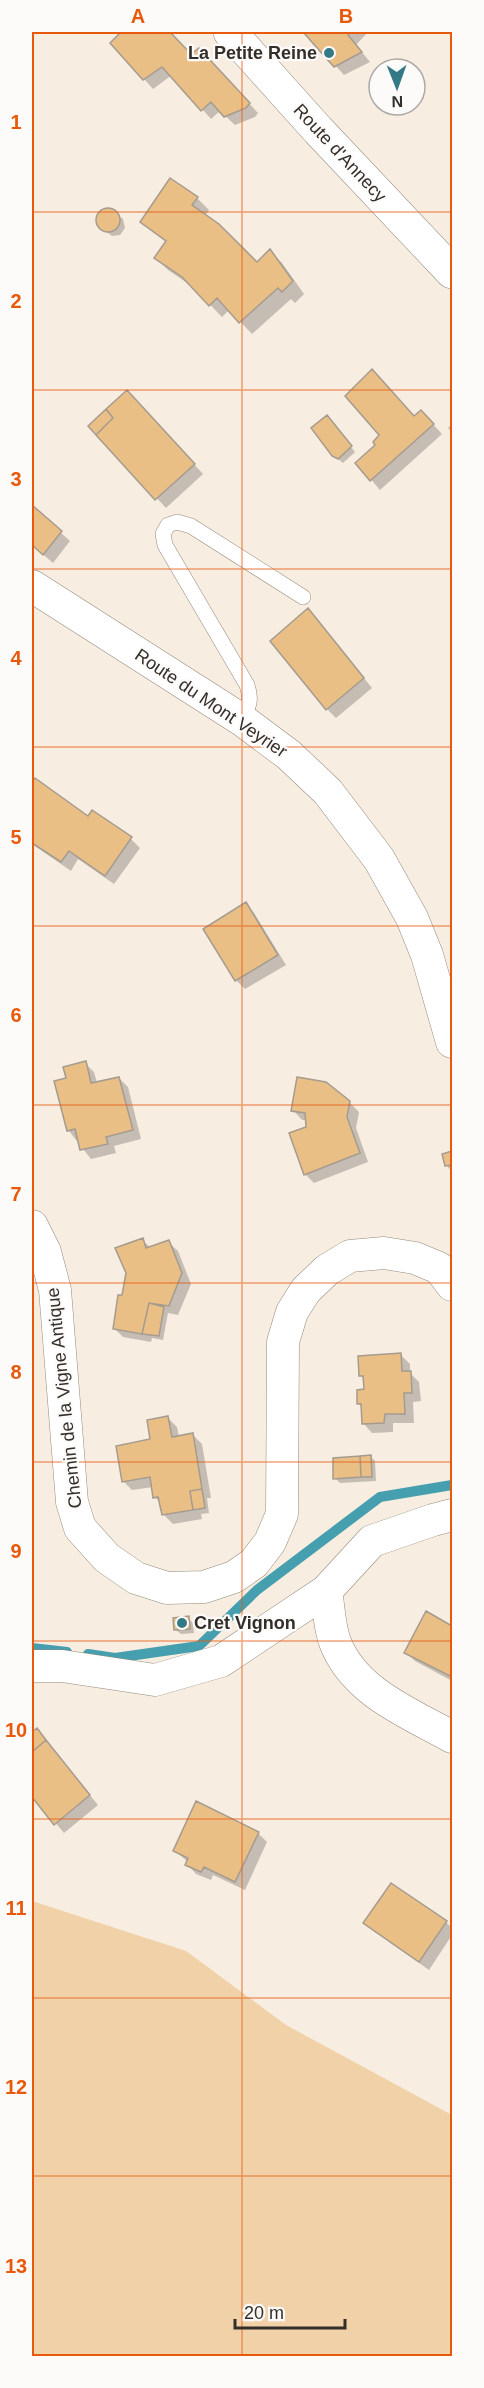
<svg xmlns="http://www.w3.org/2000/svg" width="484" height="2388" font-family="Helvetica,sans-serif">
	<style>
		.green { fill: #f0d1a8 }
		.shadow { fill: #0003 }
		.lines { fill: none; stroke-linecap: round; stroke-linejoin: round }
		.stream { stroke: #469faf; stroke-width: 10 }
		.building { fill: #e9bf86; stroke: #a59b8f; stroke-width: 1.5 }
		.service-casing { stroke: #948b7f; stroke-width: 16 }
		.minor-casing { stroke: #948b7f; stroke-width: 33 }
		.secondary-casing { stroke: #948b7f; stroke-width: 34 }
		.service { stroke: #fff; stroke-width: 15 }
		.minor { stroke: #fff; stroke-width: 32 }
		.secondary { stroke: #fff; stroke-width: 33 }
		.grid { fill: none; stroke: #e8590c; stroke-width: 1.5; stroke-opacity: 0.55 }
		.poi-dot { fill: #347a86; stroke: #fdfbf9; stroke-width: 2 }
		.labels { text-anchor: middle; stroke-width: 4.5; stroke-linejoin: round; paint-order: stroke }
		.poi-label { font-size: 18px; font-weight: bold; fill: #322f2a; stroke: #fdfbf9; text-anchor: end }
		.street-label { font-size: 18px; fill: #322f2a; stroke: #fdfbf9 }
		.neatline { fill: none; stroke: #e8590c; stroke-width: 2 }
		.grid-label { font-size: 20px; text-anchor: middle; font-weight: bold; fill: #e8590c }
	</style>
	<rect width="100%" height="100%" fill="#f7ede0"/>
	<path class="green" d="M32 1901 186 1951 286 2025 452 2115V2356H32Z"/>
	<path class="shadow" d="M123 32H169L192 56 208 59 258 113 255 117 235 125 220 111 211 119 172 75 153 89 112 43Z
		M305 32H366L367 33 356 45 370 62 344 75Z
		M171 180 197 198 209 210 205 216 257 264 270 251 282 263 304 294 295 303 291 299 252 334 229 310 222 317 193 287 168 270 156 258 167 243 141 222Z
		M110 209 123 219 125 228 120 235 112 236 99 226 98 218 102 210Z
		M136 401 203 474 166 508 90 426Z
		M415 417 430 421 442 434 380 490 357 463 377 445 381 435Z
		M331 421 355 452 343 463 333 455Z
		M452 424V433L448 428Z
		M32 507 70 541 53 563 32 545Z
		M317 619 372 688 336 718 327 709Z
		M35 780 89 818 131 839 140 848 114 884 78 859 71 871 32 844V785Z
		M245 904 254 913 286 965 245 989 236 980Z
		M85 1063 94 1072 97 1083 119 1078 128 1087 141 1139 114 1146 116 1153 91 1159 69 1131 56 1082 68 1079Z
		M349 1102 359 1112 356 1128 368 1162 314 1183 305 1174 307 1120H302L293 1110Z
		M452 1152V1170L451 1171 447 1166 443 1155Z
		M142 1240 151 1248 168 1242 178 1251 191 1284 178 1315 168 1313 163 1340 152 1338 151 1342 123 1337 114 1328Z
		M400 1354 410 1364V1373L419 1382 421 1401 413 1402 414 1423H393V1432L372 1433 363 1423 362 1407 358 1403 365 1390V1380L360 1375Z
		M168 1418 177 1427 179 1437 193 1435 202 1444 211 1498H207L209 1513 201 1514 202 1519 173 1524 163 1514 161 1504 155 1497 153 1487 132 1490 123 1481Z
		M371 1457 375 1461 376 1481 340 1483 335 1478Z
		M426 1613 452 1627V1681L415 1661 406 1652Z
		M188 1618 193 1623 194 1633 181 1634 176 1630Z
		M36 1730 98 1805 64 1833 32 1795V1733Z
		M258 1833 267 1842 245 1890 213 1875 211 1880 196 1874 187 1864 188 1862 175 1851Z
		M446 1922 452 1928V1935L429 1970 375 1932 365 1923Z"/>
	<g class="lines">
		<path class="stream" d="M32 1648 67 1652
			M88 1654 115 1658 199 1646 257 1590 380 1497 452 1485"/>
	</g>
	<path class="building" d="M121 32H170L191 54 199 48 250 103 246 108 224 117 211 102 201 111 162 67 143 80 110 43Z
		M303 32H351L348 35 362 52 334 67Z
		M170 178 198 197 192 205 219 224 257 262 270 249 293 281 282 292 278 288 239 323 217 298 209 306 182 277 154 258 166 241 140 222Z
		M96 220a12 12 0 1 1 24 0a12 12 0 1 1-24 0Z
		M372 369 414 416 421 410 434 424 370 481 355 463 375 445 373 442 379 435 345 396Z
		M127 390 195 464 155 500 96 435 113 418 106 409Z
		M106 409 113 418 96 435 88 426Z
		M327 415 352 446 338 459 332 456 311 428Z
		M32 505 62 531 43 555 32 545Z
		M308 608 364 678 326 710 270 641Z
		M35 778 88 816 92 810 132 837 105 876 69 851 61 862 32 843V782Z
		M246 902 278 955 235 981 203 929Z
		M86 1061 91 1083 119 1077 133 1130 106 1137 108 1144 80 1150 75 1129 67 1131 54 1081 66 1078 63 1067Z
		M297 1077 326 1082 350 1101 347 1117 360 1153 304 1175 289 1133 306 1127 305 1113 291 1111Z
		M452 1151V1165L445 1166 442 1154Z
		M143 1238 146 1248 169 1240 182 1273 169 1306 149 1303 142 1334 113 1329 118 1295H122L126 1273 115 1248Z
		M149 1303 164 1307 159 1336 142 1334Z
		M401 1353 402 1371H411L412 1393H404L405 1414H385L384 1423 362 1424 361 1404H357V1390L364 1389 363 1376H359L358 1356Z
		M168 1416 172 1437 193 1433 202 1489 190 1491 193 1510 162 1515 158 1497 153 1498 150 1477 122 1482 116 1446 150 1439 147 1420Z
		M371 1455 372 1477H361L360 1456Z
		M360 1456 361 1477 333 1479V1458Z
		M202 1489 205 1508 193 1510 190 1491Z
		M426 1611 452 1626V1677L404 1653Z
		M189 1616 190 1629 174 1630 173 1618Z
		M37 1728 46 1740 32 1752V1732Z
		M46 1740 90 1795 54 1825 32 1797V1752Z
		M196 1801 259 1832 235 1882 204 1867 201 1872 185 1865 188 1858 173 1851Z
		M391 1883 447 1921 419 1962 363 1923Z"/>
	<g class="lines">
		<defs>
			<path id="service" d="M242 720C249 706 252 700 247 685L165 545 163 534 168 525 177 522 191 526 303 597"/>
			<path id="minor" d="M32 586 242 720 289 755 328 792 379 859 412 918 427 955 452 1042
				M32 1226 45 1252 55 1290 72 1502 80 1528 107 1558 136 1578 167 1588 204 1587 234 1577 254 1563 270 1542 282 1514 283 1342 292 1312 306 1290 327 1270 350 1256 384 1253 415 1258 439 1268 452 1285
				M452 1515 433 1520 372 1541 326 1591C329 1607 329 1626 335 1642 354 1692 409 1713 452 1737
				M32 1666H62L155 1680 221 1661 326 1591"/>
			<path id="secondary" d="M230 32 318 130 452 272"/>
		</defs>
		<use href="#service" class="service-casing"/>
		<use href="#minor" class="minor-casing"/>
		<use href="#secondary" class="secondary-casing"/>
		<use href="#service" class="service"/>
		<use href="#minor" class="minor"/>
		<use href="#secondary" class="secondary"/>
	</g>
	<path class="grid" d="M242 32V2356M32 212H452M32 390H452M32 569H452M32 747H452M32 926H452M32 1105H452M32 1283H452M32 1462H452M32 1641H452M32 1819H452M32 1998H452M32 2176H452"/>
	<g class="poi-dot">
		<circle cx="329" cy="53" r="6"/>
		<circle cx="182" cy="1623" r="6"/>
	</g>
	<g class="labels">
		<g class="poi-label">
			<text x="317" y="59">La Petite Reine</text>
			<text x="194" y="1629" text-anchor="start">Cret Vignon</text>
		</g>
		<g class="street-label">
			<text transform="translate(340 153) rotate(47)" y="6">Route d'Annecy</text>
			<text transform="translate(211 703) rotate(34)" y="6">Route du Mont Veyrier</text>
			<text transform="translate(64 1398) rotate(-96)" y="6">Chemin de la Vigne Antique</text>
		</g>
	</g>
	<rect width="484" height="2388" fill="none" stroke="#fdfbf9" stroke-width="66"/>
	<g transform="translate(397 87) rotate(179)"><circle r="28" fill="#fdfbf9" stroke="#aca9a6" stroke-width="1.5"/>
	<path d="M0-4.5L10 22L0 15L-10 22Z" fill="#347a86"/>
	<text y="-9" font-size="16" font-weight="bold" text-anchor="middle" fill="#322f2a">N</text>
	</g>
	<path d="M235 2319v9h110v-9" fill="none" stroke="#322f2a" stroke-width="3"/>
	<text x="244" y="2319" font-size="18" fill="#322f2a" stroke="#fdfbf9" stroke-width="4.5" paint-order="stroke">20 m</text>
	<rect x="33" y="33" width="418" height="2322" class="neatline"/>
	<g class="grid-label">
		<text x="138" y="23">A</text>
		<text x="346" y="23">B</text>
		<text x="16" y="129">1</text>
		<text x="16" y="308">2</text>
		<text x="16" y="486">3</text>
		<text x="16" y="665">4</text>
		<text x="16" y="844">5</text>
		<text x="16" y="1022">6</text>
		<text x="16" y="1201">7</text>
		<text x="16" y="1379">8</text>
		<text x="16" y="1558">9</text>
		<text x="16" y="1737">10</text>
		<text x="16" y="1915">11</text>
		<text x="16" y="2094">12</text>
		<text x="16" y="2273">13</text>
	</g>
</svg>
